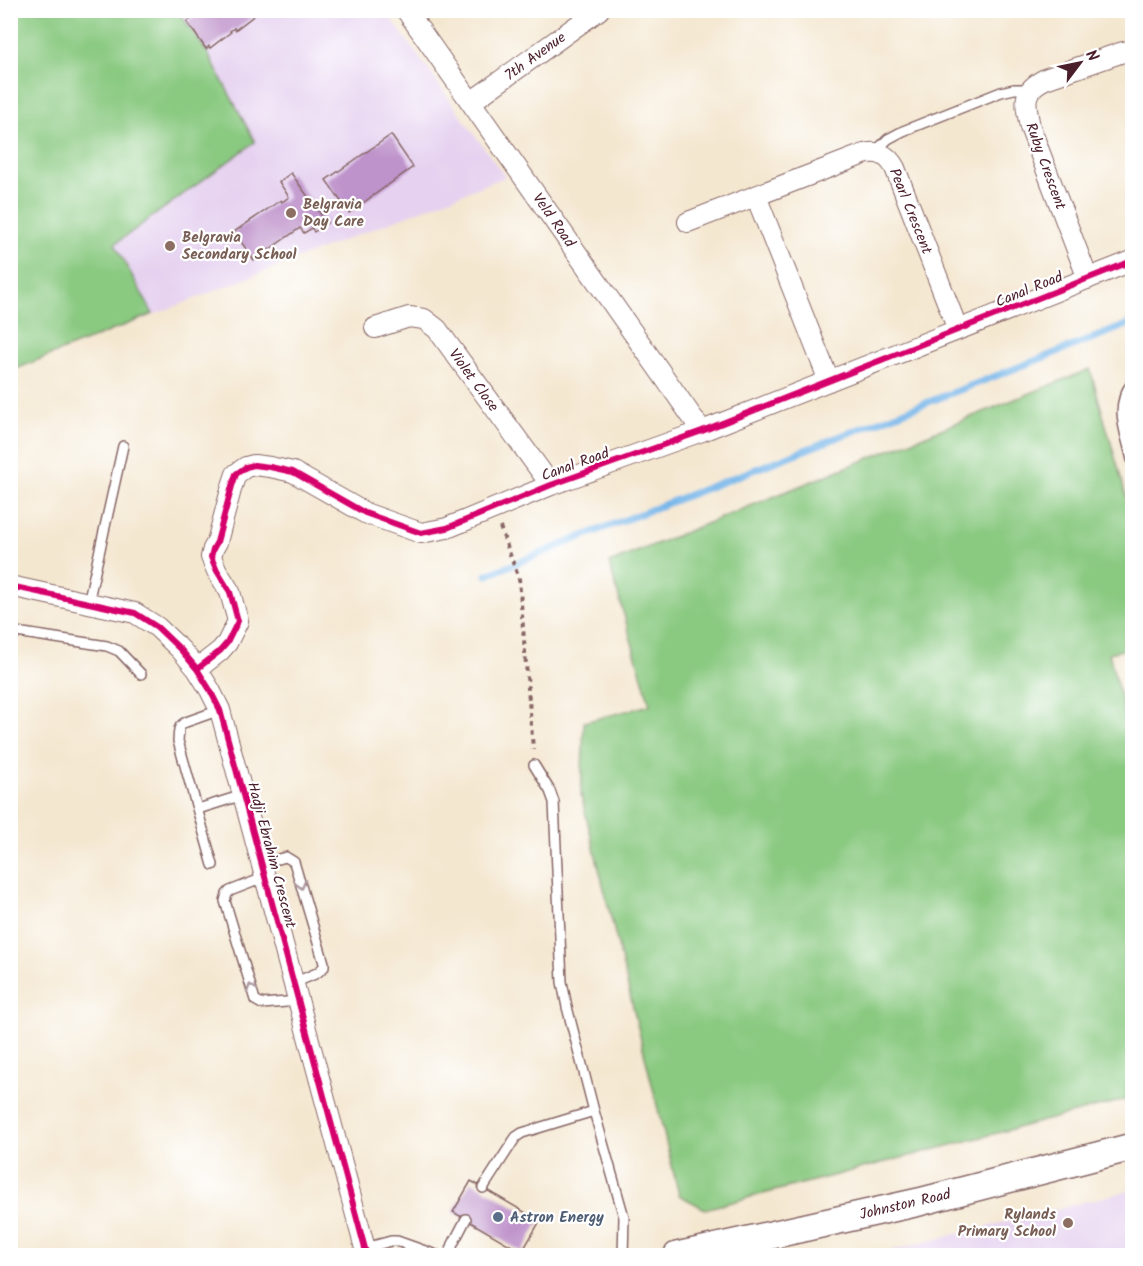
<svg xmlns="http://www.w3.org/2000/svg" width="1143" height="1266" font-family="Kalam,sans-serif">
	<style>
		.built { fill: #e6d2f0 }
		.green { fill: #89c980; stroke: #6a7456; stroke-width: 1.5 }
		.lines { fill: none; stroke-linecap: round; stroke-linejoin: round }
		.stream { stroke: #75b5e9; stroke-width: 7 }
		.building { fill: #be92ca }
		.lane-casing { stroke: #866565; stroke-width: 12 }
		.street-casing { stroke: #866565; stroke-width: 22 }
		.secondary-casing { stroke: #866565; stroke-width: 30 }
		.path { stroke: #866565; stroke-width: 4; stroke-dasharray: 4.5 4.5; stroke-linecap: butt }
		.lane { stroke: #fff; stroke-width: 9 }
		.street { stroke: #fff; stroke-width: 20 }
		.secondary { stroke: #fff; stroke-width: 27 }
		.cycleway-casing { stroke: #fff; stroke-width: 10 }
		.cycleway { stroke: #d6006c; stroke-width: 6 }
		.oneway { stroke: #ae9aa0 }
		.education-dot { fill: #8d6e63; stroke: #fff; stroke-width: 2 }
		.service-dot { fill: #5c6f8a; stroke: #fff; stroke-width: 2 }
		.labels { text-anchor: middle; stroke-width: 4.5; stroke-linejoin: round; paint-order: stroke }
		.street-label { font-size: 15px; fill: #4a1f2b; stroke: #fff }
		.education-label { font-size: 15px; font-weight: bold; fill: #785e54; stroke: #fff; text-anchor: start }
		.service-label { font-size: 15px; font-weight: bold; fill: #4e5e75; stroke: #fff; text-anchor: start }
	</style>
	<rect width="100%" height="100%" fill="#fff"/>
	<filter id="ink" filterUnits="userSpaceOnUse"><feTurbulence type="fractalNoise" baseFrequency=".0167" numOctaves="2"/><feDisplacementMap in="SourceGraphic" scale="12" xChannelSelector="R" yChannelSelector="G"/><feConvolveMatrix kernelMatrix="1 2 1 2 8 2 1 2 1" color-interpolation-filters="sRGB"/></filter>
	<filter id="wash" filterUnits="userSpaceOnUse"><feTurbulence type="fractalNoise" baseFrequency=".008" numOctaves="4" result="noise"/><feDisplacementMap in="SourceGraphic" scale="24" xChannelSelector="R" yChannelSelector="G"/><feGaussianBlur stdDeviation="1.35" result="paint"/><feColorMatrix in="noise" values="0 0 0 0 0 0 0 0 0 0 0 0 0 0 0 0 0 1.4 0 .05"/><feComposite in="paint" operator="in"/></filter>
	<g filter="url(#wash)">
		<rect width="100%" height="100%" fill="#f4e7d0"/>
		<path class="built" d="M11 11H386L505 177 11 371Z
			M1132 1190V1255H874Z"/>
		<path class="green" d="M11 10 178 11 207 52 255 142 115 244 153 314 11 371Z
			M1090 369 1132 517V648L1109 653 1132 744V1098L705 1209 679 1195 581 795 584 722 650 705 609 563Z"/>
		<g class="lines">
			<path class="stream" d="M487 575 586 535 1132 323"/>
		</g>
		<g id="blocks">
			<path class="building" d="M203 10H254L256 14 235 30 234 28 230 31 231 32 210 48 209 46 206 49 187 22Z
				M391 135 413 167 349 213 326 180Z
				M291 173 327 223 314 232 312 228 304 233 300 228 254 260 234 232 281 200 282 202 289 197 279 182Z
				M471 1181 540 1221 522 1252 453 1212Z"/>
		</g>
	</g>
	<g filter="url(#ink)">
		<use href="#blocks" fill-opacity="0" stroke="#866565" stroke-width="1.5"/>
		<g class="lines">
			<defs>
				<path id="lane" d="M875 152 888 139 903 131 1001 92 1014 89H1030
					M1132 383C1113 407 1126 433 1132 460
					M88 603 123 446
					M10 631 107 646 119 651 141 674
					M534 765 550 791 554 802 562 982 567 1007 594 1111 624 1217 623 1256
					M198 809 243 795
					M262 863 286 857 294 862 324 963V967L317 973 294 983
					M213 865 178 741C179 732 177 726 186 722L220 710
					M266 877 230 891 227 894 225 901 255 1000 262 1004 299 1001
					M483 1188 512 1143 516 1137 522 1133 594 1111
					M365 1248 391 1241H397L439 1256
					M449 1256 453 1244 466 1219"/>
				<path id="street" d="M406 10 702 431
					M471 102 599 10
					M756 196 829 381
					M688 222 864 154C878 150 888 155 895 168L958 330
					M1088 279 1030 127C1026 103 1020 92 1045 79L1120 53 1132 50
					M375 328 409 317 424 319 437 329 551 485
					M10 586 135 613 157 627 181 650 197 669 210 690 220 710 243 795 367 1256
					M197 669 220 651 227 643 238 621 230 592 217 571 211 557 213 549 217 542 221 527 232 486 236 474 246 467 254 465 270 467 293 472 365 513 421 533 447 528 551 485 702 431 1132 261"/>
				<path id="secondary" d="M677 1256 919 1202 1132 1147"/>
			</defs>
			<use href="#lane" class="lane-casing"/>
			<use href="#street" class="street-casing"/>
			<use href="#secondary" class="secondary-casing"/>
			<path class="path" d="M500 527 519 579 533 749"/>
			<use href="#lane" class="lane"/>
			<use href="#street" class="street"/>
			<use href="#secondary" class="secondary"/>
			<defs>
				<path id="cycleway" d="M10 586 135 613 157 627 181 650 197 669 210 690 220 710 243 795 367 1256
					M197 669 220 651 227 643 238 621 230 592 217 571 211 557 213 549 217 542 221 527 232 486 236 474 246 467 254 465 270 467 293 472 365 513 421 533 447 528 551 485 702 431 1132 261"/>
			</defs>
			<use href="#cycleway" class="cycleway-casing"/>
			<use href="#cycleway" class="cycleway"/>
		</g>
		<defs><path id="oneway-chevron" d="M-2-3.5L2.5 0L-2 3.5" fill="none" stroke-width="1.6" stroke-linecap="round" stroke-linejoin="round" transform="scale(1.5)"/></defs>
		<g class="oneway">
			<use href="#oneway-chevron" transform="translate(301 885) rotate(74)"/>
			<use href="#oneway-chevron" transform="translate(251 988) rotate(-108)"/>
		</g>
	</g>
	<g class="education-dot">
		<circle cx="291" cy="213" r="6"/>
		<circle cx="170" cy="246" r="6"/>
		<circle cx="1068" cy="1223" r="6"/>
	</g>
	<circle class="service-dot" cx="498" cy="1217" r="6"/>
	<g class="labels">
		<g class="street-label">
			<text transform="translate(535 56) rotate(-36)" y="5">7th Avenue</text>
			<text transform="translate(1046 166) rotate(70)" y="5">Ruby Crescent</text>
			<text transform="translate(911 211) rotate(68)" y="5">Pearl Crescent</text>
			<text transform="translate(554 220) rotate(55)" y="5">Veld Road</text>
			<text transform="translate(1029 289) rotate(-22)" y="5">Canal Road</text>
			<text transform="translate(474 380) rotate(54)" y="5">Violet Close</text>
			<text transform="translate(575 464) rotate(-20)" y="5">Canal Road</text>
			<text transform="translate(272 855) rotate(75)" y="5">Hadji Ebrahim Crescent</text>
			<text transform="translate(905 1204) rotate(-13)" y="5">Johnston Road</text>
		</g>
		<g class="education-label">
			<text x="303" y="209">Belgravia<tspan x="303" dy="17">Day Care</tspan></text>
			<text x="182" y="242">Belgravia<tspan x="182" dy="17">Secondary School</tspan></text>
			<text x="1056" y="1219" text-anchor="end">Rylands<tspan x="1056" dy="17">Primary School</tspan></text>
		</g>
		<g class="service-label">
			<text x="510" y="1222">Astron Energy</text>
		</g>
	</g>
	<rect width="1143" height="1266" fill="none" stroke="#fff" stroke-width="36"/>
	<g transform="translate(1080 63) rotate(58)" stroke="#ffffff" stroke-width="4.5" paint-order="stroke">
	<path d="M0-4.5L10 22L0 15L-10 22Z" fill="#4a1f2b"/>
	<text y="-9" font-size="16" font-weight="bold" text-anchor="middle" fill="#4a1f2b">N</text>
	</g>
</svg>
